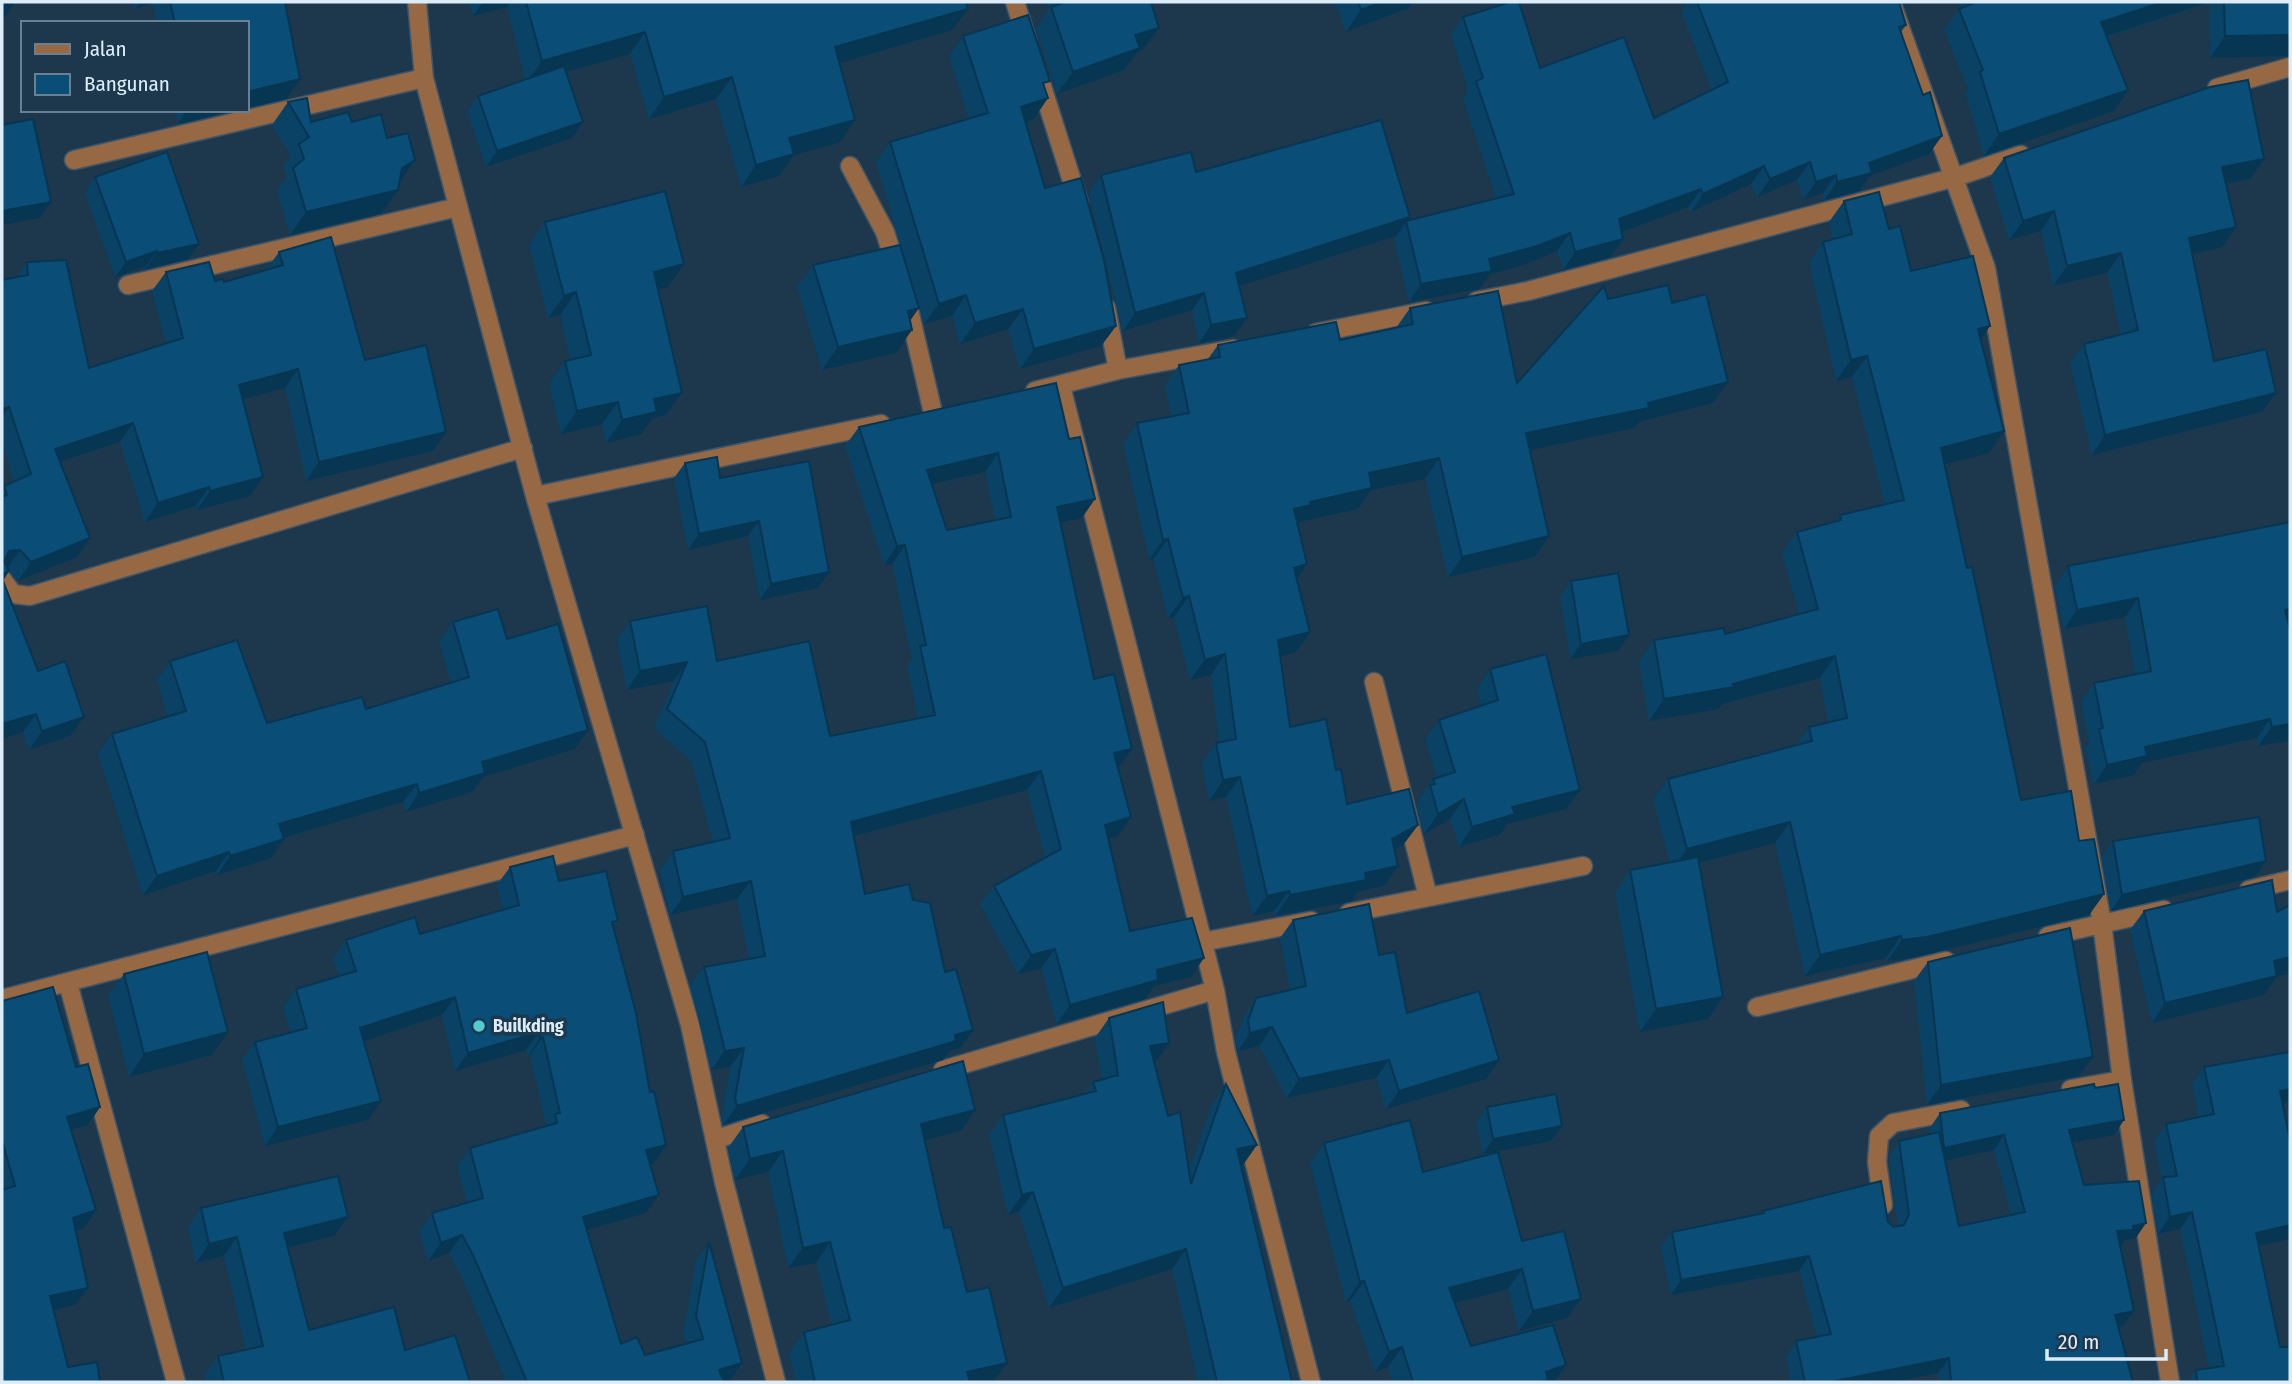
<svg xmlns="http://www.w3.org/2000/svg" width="2292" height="1384" font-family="'Fira Sans Condensed',sans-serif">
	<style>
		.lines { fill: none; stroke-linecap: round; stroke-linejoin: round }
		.minor-casing { stroke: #3c5569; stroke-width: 21 }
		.minor { stroke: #966844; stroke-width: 18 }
		.wall { fill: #094265; fill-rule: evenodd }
		.shaded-wall { fill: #073653 }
		.building { fill: #0a4d76; stroke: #073653; stroke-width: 2; fill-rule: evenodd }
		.poi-dot { fill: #52ccd0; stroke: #1d384d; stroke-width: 2.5 }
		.labels { text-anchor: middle; stroke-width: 7; stroke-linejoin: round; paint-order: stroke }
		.poi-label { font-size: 18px; font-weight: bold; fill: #dcecf9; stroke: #1d384d; text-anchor: start }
	</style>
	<rect width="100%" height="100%" fill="#1d384d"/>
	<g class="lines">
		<defs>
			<path id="minor" d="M417 2 424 78 535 496 690 1025 724 1182 776 1382
				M1015 2 1027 40
				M1891 2 1986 268 2102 923 2122 1080 2170 1382
				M1040 80 1079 203
				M2217 88 2290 67
				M74 160 424 78
				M850 166 885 232 897 270
				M128 285 458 207
				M906 297 933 413
				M1477 301 1528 291 1956 177 2021 155
				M1106 308 1118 370
				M1316 333 1426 311
				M1061 386 1215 990 1226 1052 1311 1382
				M1035 391 1118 370 1233 349
				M535 496 881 424
				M2 579 13 594 30 596 523 448
				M1374 682 1428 897
				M2249 890 2290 880
				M1349 913 1583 866
				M2048 936 2164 910
				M1202 942 1311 921
				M68 983 176 1382
				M2 999 635 835
				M1757 1007 1946 961
				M943 1070 1215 990
				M2071 1089 2122 1080
				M717 1139 762 1124
				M1883 1205 1877 1162 1879 1136 1893 1123 1961 1110"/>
		</defs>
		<use href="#minor" class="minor-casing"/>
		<use href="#minor" class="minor"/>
	</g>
	<path class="wall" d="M132 2H285L300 79 286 99 247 23H157L153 3 135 9Z
		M469 2H966L952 30 840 63V142L794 155 779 176 741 187 716 99 649 119 630 54 566 72 572 138 486 167 467 112 478 96 525 80 507 7 473 16Z
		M1047 2H1151L1159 28 1143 49 1138 51 1124 70 1057 94 1036 29 1049 9Z
		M1335 2H1413L1408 8 1346 32Z
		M1688 2H1899L1906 25 1901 32 1929 154 1870 176 1859 191 1824 200 1823 193 1803 200 1797 180 1757 197 1751 184 1691 212 1688 207 1622 232 1611 257 1563 270 1557 251 1524 265 1490 274 1479 289 1409 302 1394 239 1396 236 1239 286 1247 318 1234 336 1199 343 1192 310 1123 331 1089 193 1101 175 1196 172 1408 221 1496 198 1463 99 1468 91 1451 35 1463 17 1540 68 1654 118 1712 90 1681 12Z
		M1958 2H2290L2287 56 2210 58 2209 3 2107 37 2128 90 2114 111 1984 156 1965 93 1968 90 1944 30 1959 9 1961 8Z
		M963 36 1045 89 1034 119 1026 122 1045 188 1116 326 1101 346 1020 369 1008 329 960 344 952 316 924 324 876 162 890 142 969 119 949 56Z
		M288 102 311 122H352L400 181 398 190 382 213 290 235 277 191 287 177 283 166 291 156 272 125Z
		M175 110H236L178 124Z
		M2004 158 2264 159 2250 179 2226 183 2236 227 2222 247 2192 254 2214 361 2276 393 2262 412 2092 455 2070 364 2084 344 2121 335 2107 273 2053 286 2041 231 2009 240 1990 177Z
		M95 177 199 244 188 259 146 269V266L115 277 85 193Z
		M1844 201 1889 229 1911 271 1990 326 1980 339 1989 453 1944 464 1967 568 2021 800 2079 841 2104 894 2089 915 1912 958 1887 961 1886 958 1805 976 1775 843 1699 863 1708 1019 1640 1032 1615 893 1630 870 1670 863 1653 800 1668 779 1796 745 1809 727 1828 722 1820 678 1722 704 1719 709 1649 721 1639 661 1654 640 1725 634 1799 614 1782 553 1797 532 1836 522 1840 515 1885 505 1852 377 1836 381 1809 263 1823 242 1833 239 1829 222Z
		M545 222 668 287 658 289 682 393 666 415 653 418 641 434 606 443 602 424 561 434 549 384 565 361 570 360 560 315 548 318 529 245Z
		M279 252 365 360 433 451 306 481 285 388 243 399 250 496 197 510 196 506 145 522 120 442 60 462 77 557 18 581 9 571 3 581 38 671 84 717 70 736 29 750 23 732 2 739V489L4 486 14 481 2 444V280L16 278 27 262 89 368 166 343 152 291 166 272 224 282 267 269Z
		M813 265 910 320 896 353 822 370 797 287Z
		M1608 299 1672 303 1728 382 1713 403 1639 422 1634 428 1530 450 1549 536 1535 557 1448 577 1425 479 1371 490 1358 509 1299 522 1298 524 1307 564 1297 579 1310 632 1296 652 1280 656 1290 727 1336 770 1347 804 1418 825 1403 845 1395 850 1398 866 1384 886 1357 892 1352 901 1275 916 1274 911 1252 916 1226 797 1209 801 1202 764 1216 743H1219L1211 675 1190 680 1174 617 1168 618 1153 559 1149 560 1123 444 1137 423 1171 416 1165 386 1179 365 1208 359 1218 345 1340 340 1396 328 1410 308 1517 383Z
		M1056 383 1082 518 1060 522 1094 679 1118 768V836L1108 839 1130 931 1191 977 1154 986 1145 999 1057 1024 1041 968 1018 974 980 904 994 886 1045 857 1027 790 854 836 865 894 913 900 945 972 973 1030 960 1048 949 1051 943 1060 723 1125 722 1117 730 1067 711 1070 690 986 704 967 749 959 737 899 670 915 660 870 673 851 713 842 691 761 654 728 674 681 627 690 617 640 630 621 717 661 830 736 918 718 907 665 912 659 892 564 884 565 845 446 859 427ZM985 472 995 520 947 530 932 484Z
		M685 463 720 478 829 572 818 588 760 600 748 536 688 550 674 478Z
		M2068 566 2290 626V741L2258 746 2257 738 2142 763 2134 775 2094 784 2085 748 2089 743 2081 702 2094 683 2135 674 2125 617 2064 629 2055 586Z
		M1571 581 1618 651 1570 659 1560 597Z
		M453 622 507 639 575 749 483 777 472 792 406 812 403 802 284 838 271 858 217 875 216 871 143 895 98 753 112 734 168 717 157 680 170 661 267 723 366 709 451 682 439 641Z
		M1490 669 1580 790 1566 809 1507 824 1501 834 1459 847 1450 819 1424 834 1417 805 1420 800 1419 799 1433 779 1437 778 1425 739 1439 720 1481 706 1477 689Z
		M2113 841 2266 861 2255 877 2111 911 2102 857Z
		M510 867 559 881 618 921 613 927 650 1092 666 1145 653 1164 650 1165 646 1213 587 1230 621 1344 645 1355 686 1344 683 1334 696 1261 709 1242 742 1363 729 1382H506L460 1273 449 1253 428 1261 419 1231 432 1213 467 1203 457 1166 470 1148 546 1126 530 1055 528 1056 526 1050 455 1071 442 1015 364 1041 368 1120 265 1146 242 1060 255 1042 290 1032 283 1007 296 989 339 976 333 959 346 940 420 934 503 910 497 885Z
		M2290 905V974L2277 976 2264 995 2152 1023 2130 930 2144 911 2277 912Z
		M1293 920 1379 955 1407 1013 1499 1060 1486 1079 1386 1109 1376 1078 1287 1098 1259 1046 1238 1051 1235 1040 1244 1017 1256 998 1290 990 1280 938Z
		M1928 962 2079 1076 1927 1105 1914 981Z
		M124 974 212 1055 129 1077 108 996Z
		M2 1001 76 1067 100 1107 88 1125 71 1130 96 1210 84 1228 76 1231 75 1305 54 1310 68 1367 2 1382Z
		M1109 1018 1155 1063 1168 1116 1189 1170 1212 1104 1226 1084 1243 1165H1241L1292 1382H1198L1172 1269 1049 1308 1019 1212 1008 1215 989 1135 1003 1115 1085 1094 1093 1082 1102 1080 1095 1038Z
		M2204 1067 2285 1104 2283 1105 2290 1140V1239L2259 1246 2280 1347 2290 1382H2187L2196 1370 2209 1368 2180 1229 2158 1234 2152 1194 2162 1178 2154 1141 2166 1124 2199 1117 2192 1084Z
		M2095 1088 2114 1135 2073 1142 2084 1185 2136 1238 2125 1240 2122 1245H2120L2123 1326 2118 1327 2133 1382H1939L1938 1373 1894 1382H1791L1786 1357 1796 1341 1817 1337 1799 1271 1671 1295 1661 1247 1672 1232 1761 1214 1763 1211 1888 1222 1894 1227 1898 1226 1889 1156 1899 1141 1930 1134V1128L1940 1113ZM1994 1150 2011 1215 1959 1226 1945 1160Z
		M1487 1107 1562 1126 1551 1141 1483 1154 1476 1122Z
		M975 1110 961 1131 925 1140 944 1228 967 1292 1007 1363 993 1382H796L789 1353 804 1332 832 1325 816 1263 788 1268 768 1172 735 1180 728 1148 743 1127Z
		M1324 1143 1423 1172 1522 1241 1567 1318 1519 1331 1508 1289 1455 1303 1471 1346 1566 1365 1554 1382H1393L1388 1367 1375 1372 1350 1301 1346 1302 1310 1163Z
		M201 1208 348 1217 334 1236 288 1248 309 1330 405 1350 470 1382H207L205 1375 218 1356 246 1350 224 1256 196 1263 188 1227Z"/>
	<path class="shaded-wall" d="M2 2H15L5 17 2 18Z
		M141 2H154L153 3 135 9Z
		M483 2H511L507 7 473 16Z
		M1382 2H1413L1408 8 1346 32 1361 10Z
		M2163 2H2210L2086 43 2101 22Z
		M968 9 952 30 820 69 835 47Z
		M1159 28 1143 49 1138 51 1124 70 1057 94 1073 72 1135 35Z
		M645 32 630 54 526 83 542 61Z
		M2290 35V52L2287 56 2210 58 2225 36Z
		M732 77 716 99 649 119 664 97Z
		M300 79 286 99 247 108V92Z
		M2128 90 2114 111 1984 156 1999 134Z
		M1048 98 1034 119 1007 128 1021 107Z
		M187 110H236L178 124Z
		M855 120 840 142 794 155 779 176 741 187 756 165 789 138Z
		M583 122 572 138 486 167 497 151Z
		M1942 136 1929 154 1870 176 1859 191 1824 200 1837 182 1869 163Z
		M2264 159 2250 179 2208 187 2222 167Z
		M415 160 399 183 402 168Z
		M1810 162 1797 180 1757 197 1770 179Z
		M1764 166 1751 184 1691 212 1703 194Z
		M1836 175 1823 193 1803 200 1816 182Z
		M1701 189 1688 207 1606 238 1619 219Z
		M398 190 382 213 290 235 306 212Z
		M51 202 40 218 2 225V211Z
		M2054 211 2041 231 2009 240 2023 221Z
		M1410 217 1396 236 1224 291 1236 273Z
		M2236 227 2222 247 2175 258 2189 238Z
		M1570 233 1557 251 1524 265 1490 274 1479 289 1409 302 1421 284 1489 259Z
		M1623 239 1611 257 1563 270 1575 252Z
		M199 244 188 259 146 269 157 253Z
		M157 251 146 266 115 277 126 262Z
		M2121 253 2107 273 2053 286 2067 266Z
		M684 264 668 287 638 295 654 272Z
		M576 292 560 315 548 318 564 296Z
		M1204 293 1192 310 1123 331 1135 313Z
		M966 295 952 316 924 324 939 304Z
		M919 308 903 331 908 311Z
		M1023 309 1008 329 960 344 975 323Z
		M1247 318 1234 336 1199 343 1211 325Z
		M1116 326 1101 346 1020 369 1034 349Z
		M1990 326 1975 347 1978 329Z
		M912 330 896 353 822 370 838 347Z
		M1867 356 1852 377 1836 381 1851 360Z
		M298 369 285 388 226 404 239 385Z
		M1728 382 1713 403 1639 422 1634 428 1512 454 1526 433Z
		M682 393 666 415 653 418 641 434 606 443 622 420 654 399Z
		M2276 393 2262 412 2092 455 2105 435Z
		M618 402 602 424 561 434 577 411Z
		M9 407 2 417V409Z
		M133 423 120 442 41 468 55 449Z
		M2004 431 1989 453 1926 469 1941 448Z
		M446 432 433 451 306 481 319 462Z
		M998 453 985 472 914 488 927 470Z
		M1439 458 1425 479 1371 490 1358 509 1299 522 1296 525 1294 509 1369 473Z
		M263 477 250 496 197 510 210 491Z
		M209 487 196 506 145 522 158 503Z
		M1095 499 1082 518 1044 526 1057 507Z
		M759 521 748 536 688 550 699 534Z
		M1549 536 1535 557 1448 577 1462 557Z
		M90 538 77 557 18 581 31 562Z
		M1168 539 1153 559 1149 560 1163 540Z
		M905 545 892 564 884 565 897 546Z
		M20 550 7 569 2 561 9 551Z
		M1307 564 1293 585 1294 568Z
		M9 571 2 582V574Z
		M829 572 818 588 760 600 771 584Z
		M1189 596 1174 617 1168 618 1183 598Z
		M2138 598 2125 617 2064 629 2077 610Z
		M2290 609V626L2272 629 2285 610Z
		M1310 632 1296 652 1264 661 1278 640Z
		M1629 635 1618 651 1570 659 1581 644Z
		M1225 654 1211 675 1190 680 1205 660Z
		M1835 656 1820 678 1722 704 1719 709 1649 721 1664 699 1733 684Z
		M687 662 674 681 627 690 640 671Z
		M36 714 23 732 2 739V724Z
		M84 717 70 736 29 750 42 731Z
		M2270 719 2257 738 2142 763 2134 775 2094 784 2107 765 2145 747Z
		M2290 724V741L2258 746 2272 727Z
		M588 730 575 749 483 777 472 792 406 812 419 793 482 762Z
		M1132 749 1118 768 1114 753Z
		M1041 771 1027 790 838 840 851 822Z
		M1240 777 1226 797 1209 801 1223 780Z
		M417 784 403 802 266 843 279 824Z
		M1580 790 1566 809 1507 824 1501 834 1459 847 1472 827 1512 807Z
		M1464 799 1450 819 1424 834 1438 814Z
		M1131 817 1118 836 1092 844 1105 825Z
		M1790 822 1775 843 1672 870 1687 849Z
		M1418 825 1403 845 1378 859 1392 839Z
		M284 839 271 858 217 875 230 856Z
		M229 852 216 871 143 895 157 876Z
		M2266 861 2255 877 2111 911 2122 895Z
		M1398 866 1384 886 1357 892 1352 901 1275 916 1290 895 1365 873Z
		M751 881 737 899 670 915 683 897Z
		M1289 891 1274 911 1252 916 1267 896Z
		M2104 894 2089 915 1912 958 1887 961 1902 940Z
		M1901 936 1886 958 1805 976 1820 955Z
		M1055 949 1041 968 1018 974 1031 955Z
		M2290 957V974L2277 976 2264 995 2152 1023 2165 1003 2274 961Z
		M1204 958 1191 977 1154 986 1145 999 1057 1024 1070 1005 1157 970Z
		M455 997 442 1015 347 1047 360 1028Z
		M1723 997 1708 1019 1640 1032 1656 1009Z
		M1272 1027 1259 1046 1238 1051 1250 1033Z
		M973 1030 960 1048 949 1051 943 1060 723 1125 737 1106Z
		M228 1032 212 1055 129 1077 144 1054Z
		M539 1032 526 1050 455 1071 468 1053Z
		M543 1037 530 1055 528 1056 540 1038Z
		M1169 1043 1155 1063 1136 1066 1150 1046Z
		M744 1048 730 1067 711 1070 725 1051Z
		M2093 1057 2079 1076 1927 1105 1941 1085Z
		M1389 1060 1376 1078 1287 1098 1299 1079Z
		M1499 1060 1486 1079 1386 1109 1399 1091Z
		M2290 1089V1097L2285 1104 2268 1108 2280 1091Z
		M381 1101 368 1120 265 1146 278 1127Z
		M100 1107 88 1125 54 1134 67 1117Z
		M975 1110 961 1131 907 1145 921 1124Z
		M2124 1120 2114 1135 2059 1145 2069 1130Z
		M1562 1126 1551 1141 1483 1154 1493 1139Z
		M2004 1135 1994 1150 1934 1163 1944 1148Z
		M666 1145 653 1164 633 1169 646 1150Z
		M1257 1145 1243 1165 1223 1169 1237 1149Z
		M783 1151 768 1172 735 1180 750 1159Z
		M1033 1192 1019 1212 1008 1215 1022 1195Z
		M659 1195 646 1213 570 1235 583 1217Z
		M96 1210 84 1228 61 1236 73 1218Z
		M2192 1212 2180 1229 2158 1234 2170 1217Z
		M348 1217 334 1236 271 1252 284 1233Z
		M2146 1223 2136 1238 2125 1240 2122 1245 2106 1246 2117 1231Z
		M2290 1225V1239L2244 1249 2256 1233Z
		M462 1235 449 1253 428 1261 441 1243Z
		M237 1237 224 1256 196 1263 209 1244Z
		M830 1242 816 1263 788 1268 803 1248Z
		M1186 1249 1172 1269 1049 1308 1063 1288Z
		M1809 1256 1799 1271 1671 1295 1681 1280Z
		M1522 1269 1508 1289 1436 1308 1449 1288Z
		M1364 1281 1350 1301 1346 1302 1360 1282Z
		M88 1288 75 1305 38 1314 50 1296Z
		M1581 1299 1567 1318 1519 1331 1533 1311Z
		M2134 1311 2123 1326 2105 1330 2115 1315Z
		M1402 1347 1388 1367 1375 1372 1389 1352Z
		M1949 1358 1938 1373 1894 1382H1830Z
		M742 1363 729 1382H710L719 1370Z
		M1007 1363 993 1382H960L967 1372Z
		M1566 1365 1554 1382H1539L1546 1372Z"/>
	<path class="building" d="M170 2H285L300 79 247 92V23H175Z
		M526 2H966L968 9 835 47 855 120 789 138 794 154 756 165 732 77 664 97 645 32 542 61Z
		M1066 2H1151L1159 28 1135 35 1140 48 1073 72 1051 7Z
		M1358 2H1382L1361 10Z
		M1510 2H1519L1540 68 1624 37 1654 118 1728 82 1697 2H1899L1906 25 1899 27 1923 95 1930 92 1942 136 1869 163 1872 173 1837 182 1836 175 1816 182 1810 162 1770 179 1764 166 1703 194 1701 189 1619 219 1623 239 1575 252 1570 233 1537 246 1489 259 1492 271 1421 284 1406 221 1514 194 1476 81 1483 78 1463 17Z
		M1976 2H2163L2101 22 2128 90 1999 134 1980 72 1983 70 1959 9Z
		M2224 2H2290V35L2225 36Z
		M1028 15 1050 81 1043 83 1048 98 1021 107 1045 188 1081 178 1104 260 1116 326 1034 349 1023 309 975 323 966 295 939 304 890 142 988 113 963 36Z
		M564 66 583 122 497 151 478 96Z
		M2248 80 2264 159 2222 167 2236 227 2189 238 2214 361 2266 349 2276 393 2105 435 2084 344 2138 330 2121 253 2067 266 2054 211 2023 221 2004 158 2210 87Z
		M307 98 311 122 348 112 352 122 381 114 387 138 408 133 415 160 402 168 398 190 306 212 293 168 304 159 299 144 309 137 288 102Z
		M33 119 51 202 2 211V125Z
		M1381 120 1410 217 1236 273 1247 318 1211 325 1204 293 1135 313 1101 175 1191 152 1196 172Z
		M167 152 199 244 157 253V251L126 262 95 177Z
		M665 191 684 264 654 272 682 393 654 399 657 412 622 420 618 402 577 411 565 361 591 355 576 292 564 296 545 222Z
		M1879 192 1889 229 1900 226 1911 271 1973 256 1990 326 1978 329 2004 431 1941 448 1967 568 1972 567 2021 800 2071 791 2079 841 2094 839 2104 894 1927 937 1902 940 1901 936 1820 955 1790 822 1687 849 1668 779 1812 741 1809 727 1847 718 1835 656 1733 684 1734 687 1664 699 1654 640 1724 628 1725 634 1818 609 1797 532 1841 520 1840 515 1904 500 1867 356 1851 360 1823 242 1852 234 1844 201Z
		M331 237 365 360 426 345 446 432 319 462 298 369 239 385 263 477 210 491 209 487 158 503 133 423 55 449 90 538 31 562 20 550 9 551 4 561 9 571 2 574V497L7 495 4 486 31 474 9 407 2 409V280L28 275 27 262 66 260 89 368 183 338 166 272 209 262 215 281 223 279 224 282 283 265 279 252Z
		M900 245 919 308 908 311 912 330 838 347 813 265Z
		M1668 285 1672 303 1706 294 1728 382 1648 403 1649 408 1526 433 1549 536 1462 557 1439 458 1369 473 1372 488 1310 502 1311 505 1294 509 1307 564 1294 568 1310 632 1278 640 1290 727 1326 719 1336 770 1341 769 1347 804 1409 789 1418 825 1392 839 1398 866 1365 873 1366 880 1290 895 1289 891 1267 896 1240 777 1223 780 1216 743 1236 739 1225 654 1205 660 1189 596 1183 598 1168 539 1163 540 1137 423 1189 413 1179 365 1220 357 1218 345 1336 322 1340 340 1413 324 1410 308 1498 291 1517 383 1604 286 1608 299Z
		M1056 383 1069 439 1080 437 1095 499 1057 507 1094 679 1114 674 1132 749 1114 753 1131 817 1105 825 1130 931 1192 918 1204 958 1157 970 1158 980 1070 1005 1055 949 1031 955 994 886 1061 849 1041 771 851 822 865 894 909 884 913 900 930 903 945 972 956 969 973 1030 955 1035 956 1041 737 1106 735 1098 744 1048 725 1051 704 967 765 956 751 881 683 897 673 851 730 838 705 742 667 709 687 662 640 671 630 621 707 606 717 661 809 641 830 736 935 715 920 646 926 645 905 545 897 546 859 427ZM998 453 1011 517 947 530 927 470Z
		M717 457 720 478 809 461 829 572 771 584 759 521 699 534 685 463Z
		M2290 522V609L2285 610 2290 629V724L2272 727 2270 719 2145 747 2147 756 2107 765 2099 729 2103 728 2094 683 2151 671 2138 598 2077 610 2068 566Z
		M1618 573 1629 635 1581 644 1571 581Z
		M2 578 38 671 65 661 84 717 42 731 36 714 2 724Z
		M498 609 507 639 558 624 588 730 482 762 485 773 419 793 417 784 279 824 284 839 230 856 229 852 157 876 112 734 186 711 170 661 237 640 267 723 362 697 366 709 469 677 453 622Z
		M1546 654 1580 790 1512 807 1515 814 1472 827 1464 799 1438 814 1430 785 1435 784 1433 779 1455 772 1439 720 1498 700 1490 669Z
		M2259 817 2266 861 2122 895 2113 841Z
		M553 856 559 881 606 871 618 921 612 922 636 1013 650 1092 654 1091 666 1145 646 1150 659 1195 583 1217 621 1344 637 1337 645 1355 703 1339 696 1315 709 1242 742 1363 719 1370 724 1382H527L473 1255 462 1235 441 1243 432 1213 483 1198 470 1148 557 1123 555 1114 560 1113 543 1037 540 1038 539 1032 468 1053 455 997 360 1028 381 1101 278 1127 255 1042 307 1028 296 989 356 971 346 940 415 917 420 934 519 905 510 867Z
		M1698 857 1723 997 1656 1009 1630 870Z
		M2272 880 2277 912 2290 905V957L2274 961 2277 976 2165 1003 2144 911Z
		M1369 904 1379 955 1395 952 1407 1013 1479 991 1499 1060 1399 1091 1389 1060 1299 1079 1272 1027 1250 1033 1248 1021 1256 998 1306 986 1293 920Z
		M2070 928 2093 1057 1941 1085 1928 962Z
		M207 952 228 1032 144 1054 124 974Z
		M53 987 76 1067 88 1064 100 1107 67 1117 96 1210 73 1218 88 1288 50 1296 68 1367 97 1362 100 1382H2V1190L15 1186 2 1140V1001Z
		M1163 1002 1169 1043 1150 1046 1168 1116 1180 1112 1191 1184 1226 1084 1257 1145 1237 1149 1292 1382H1217L1186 1249 1063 1288 1033 1192 1022 1195 1003 1115 1096 1091 1093 1082 1118 1075 1109 1018Z
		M2290 1052V1089L2280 1091 2290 1140V1225L2256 1233 2280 1347H2290V1382H2197L2196 1370 2224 1366 2192 1212 2170 1217 2163 1177 2177 1176 2166 1124 2214 1114 2204 1067Z
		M963 1061 975 1110 921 1124 944 1228 951 1227 967 1292 989 1287 1007 1363 967 1372 970 1382H815L804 1332 850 1320 830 1242 803 1248 783 1151 750 1159 743 1127Z
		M2094 1084 2095 1088 2118 1084 2124 1120 2069 1130 2084 1185 2139 1181 2146 1223 2133 1226V1230L2117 1231 2134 1311 2115 1315 2133 1382H1951L1949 1358 1830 1382H1805L1796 1341 1831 1334 1809 1256 1681 1280 1672 1232 1764 1213 1763 1211 1881 1181 1888 1222 1894 1227 1904 1225 1909 1214 1899 1141 1939 1132 1959 1226 2025 1212 2004 1135 1944 1148 1940 1113Z
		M1556 1094 1562 1126 1493 1139 1487 1107Z
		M1410 1120 1423 1172 1498 1152 1522 1241 1564 1231 1581 1299 1533 1311 1522 1269 1449 1288 1471 1346 1553 1325 1566 1365 1546 1372 1548 1380 1541 1382H1413L1402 1347 1389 1352 1364 1281 1360 1282 1324 1143Z
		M338 1176 348 1217 284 1233 309 1330 394 1307 405 1350 455 1335 470 1382H224L218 1356 263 1346 237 1237 209 1244 201 1208Z"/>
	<circle class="poi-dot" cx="479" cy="1026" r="7"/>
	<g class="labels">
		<g class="poi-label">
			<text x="493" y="1032">Builkding</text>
		</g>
	</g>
	<rect width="2292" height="1384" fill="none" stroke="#dcecf9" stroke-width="7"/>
	<rect x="21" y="21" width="228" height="91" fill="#1d384d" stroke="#698092" stroke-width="2"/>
	<rect x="35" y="44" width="35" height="10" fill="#966844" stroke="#698092" stroke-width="2"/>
	<text x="84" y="56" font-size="21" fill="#dcecf9">Jalan</text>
	<rect x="35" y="74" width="35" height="21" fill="#0a4d76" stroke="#698092" stroke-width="2"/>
	<text x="84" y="91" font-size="21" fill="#dcecf9">Bangunan</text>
	<path d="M2047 1349v10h119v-10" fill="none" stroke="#dcecf9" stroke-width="3.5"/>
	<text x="2058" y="1349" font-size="21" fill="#dcecf9" stroke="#1d384d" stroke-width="5" paint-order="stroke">20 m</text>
</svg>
